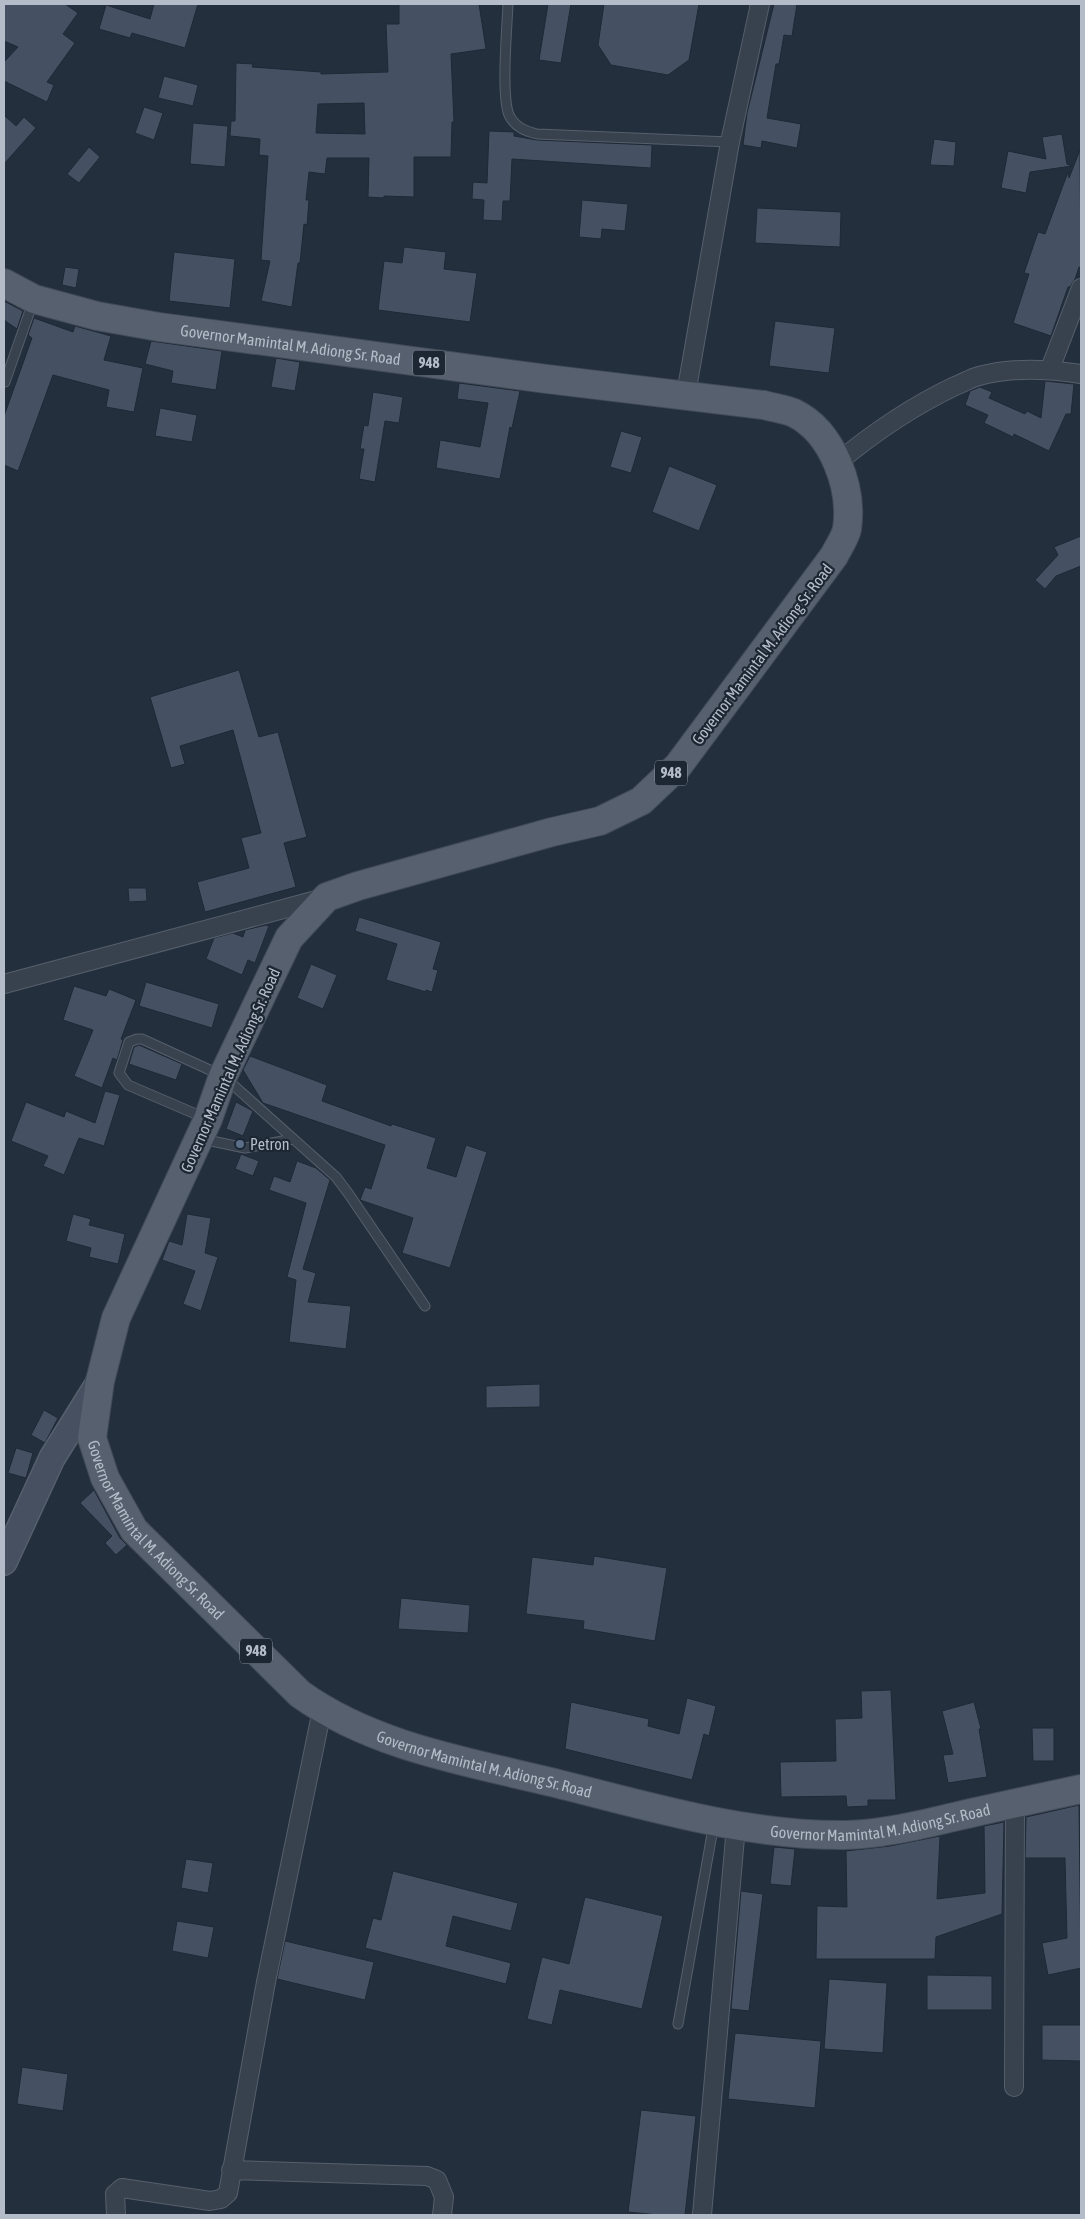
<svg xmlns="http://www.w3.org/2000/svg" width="1085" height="2219" font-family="'Asap Condensed',sans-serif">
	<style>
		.building { fill: #455162; stroke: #1f2835; fill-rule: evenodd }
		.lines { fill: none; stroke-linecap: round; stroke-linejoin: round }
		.lane-casing { stroke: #565f6c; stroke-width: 11 }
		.street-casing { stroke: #565f6c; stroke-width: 20 }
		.secondary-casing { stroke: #565f6c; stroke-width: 28 }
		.primary-casing { stroke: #414a57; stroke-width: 30 }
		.lane { stroke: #38414e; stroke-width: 9 }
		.street { stroke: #38414e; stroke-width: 18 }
		.secondary { stroke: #465061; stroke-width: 25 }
		.primary { stroke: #56606e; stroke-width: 28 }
		.service-dot { fill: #5c6f8a; stroke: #1d2633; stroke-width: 2 }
		.labels { text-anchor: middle; stroke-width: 4.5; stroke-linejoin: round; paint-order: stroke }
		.shield { fill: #1d2633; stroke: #878f9c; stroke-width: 1 }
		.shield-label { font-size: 15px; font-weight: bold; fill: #b4bcc9 }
		.street-label { font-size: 16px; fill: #b4bcc9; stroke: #1d2633 }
		.poi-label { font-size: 16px; fill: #b4bcc9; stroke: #1d2633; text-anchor: start }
	</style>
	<rect width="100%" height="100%" fill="#242f3e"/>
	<path class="building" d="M4 4H65L78 13 63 34 75 43 47 82 54 85 47 102 4 81V62L18 47 4 41Z
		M154 4H198L185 48 132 33 130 38 99 29 106 5 150 19Z
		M399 4H479L486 49 451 54 454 122H452L451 157H414V197L384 196V198L368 197 369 158H327L325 174 309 172 306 200H309L307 225 304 224 300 263H298L292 307 261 301 270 261 261 260 268 156 259 155 260 139 230 136 231 121H235L236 63 253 64 252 67 321 72V74L388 72 386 24H399ZM364 103 365 134 316 133 318 104Z
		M548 4H571L561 63 539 60Z
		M604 4H699L689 60 668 75 611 65 598 45Z
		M774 4H797L792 36 784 35 779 64H776L767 118 801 124 797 148 762 141 761 148 743 145 747 113Z
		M164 76 198 85 193 106 158 98Z
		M144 107 163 113 154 140 135 133Z
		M4 115 16 126 24 117 36 128 4 164Z
		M193 123 228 126 225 167 190 164Z
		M489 131 514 132V136L537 140 652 145 651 168 512 159 510 201H503L502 221 483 220 484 200 472 199 473 182 487 183Z
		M1062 134 1067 164 1072 166 1030 172 1026 193 1001 188 1008 151 1046 159 1042 137Z
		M934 139 956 142 954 166 930 165Z
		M89 147 100 157 79 183 67 174Z
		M1080 150 1081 268 1079 267 1075 279 1070 287H1068L1051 336 1013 323 1029 274 1024 273 1038 232 1045 234 1068 172 1069 178Z
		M582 200 628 204 625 231 602 229 601 239 579 237Z
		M757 208 841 212 840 247 755 243Z
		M404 247 446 252 444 269 477 273 470 322 378 310 384 261 402 263Z
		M174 252 235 259 230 308 169 301Z
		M65 267 79 269 76 288 62 285Z
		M4 301 23 311 17 329 4 320Z
		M34 318 73 332 75 326 111 336 104 360 143 368 134 412 106 407 109 390 53 375 18 471 4 465V416L32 338 28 335Z
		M775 321 835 328 829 373 769 366Z
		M151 341 222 351 216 390 171 383 173 371 145 364Z
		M276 358 300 362 295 391 271 387Z
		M1045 381 1074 384 1071 414H1066L1049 451 1014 434 1013 437 984 423 988 415 965 405 970 391 980 387 992 392 989 398 1025 414 1027 411 1041 418Z
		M459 383 520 391 512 428 510 427 500 479 436 468 440 440 480 447 488 403 457 399Z
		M373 392 403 397 399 423 385 421 375 482 359 479 364 449H360L364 425 368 426Z
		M160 408 197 415 192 442 155 436Z
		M621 431 642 437 631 473 610 467Z
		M669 466 717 485 699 531 652 512Z
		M1081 536V566L1056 576 1045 589 1035 580 1058 555 1054 547Z
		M239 670 259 737 278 732 307 837 284 843 296 887 205 912 197 882 249 868 241 838 261 833 233 730 180 746 185 764 171 768 150 697Z
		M128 888H146L147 901 129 902Z
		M359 917 441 942 433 969 438 970 432 992 426 990V992L386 980 397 944 355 931Z
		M266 925 269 926 255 963 248 960 242 975 206 959 214 938 233 933 243 937 245 930Z
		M311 964 337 975 323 1009 297 998Z
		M146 982 219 1004 212 1028 139 1006Z
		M74 986 106 996 109 989 136 1000 121 1039 123 1040 117 1060 113 1058 102 1088 74 1076 93 1030 63 1020Z
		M139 1045 182 1064 176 1080 129 1064 134 1047Z
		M250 1056 327 1085 322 1101 391 1126 392 1124 436 1138 427 1168 456 1177 466 1145 487 1152 450 1268 402 1253 413 1218 360 1200 365 1187 371 1189 385 1145 263 1103 243 1070Z
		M105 1091 120 1095 104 1146 79 1138 64 1175 43 1166 48 1156 11 1141 26 1102 64 1117 66 1111 95 1123Z
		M236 1102 253 1111 243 1136 226 1129Z
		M241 1154 259 1161 253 1176 235 1169Z
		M297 1161 316 1168 330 1180 303 1269 316 1273 308 1302 351 1306 346 1349 289 1342 296 1280 287 1277 306 1203 269 1190 274 1176 290 1182Z
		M73 1214 91 1219 89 1225 125 1234 118 1264 89 1257 91 1248 66 1241Z
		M187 1214 211 1218 205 1253 218 1257 201 1311 183 1304 195 1271 162 1260 169 1241 182 1245Z
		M540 1384V1407L486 1408V1386Z
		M44 1410 58 1418 45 1443 31 1435Z
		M16 1448 33 1453 26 1478 8 1473Z
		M94 1490 120 1538 127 1545 116 1555 105 1543 112 1536 80 1503Z
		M594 1556 667 1568 655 1641 583 1629 584 1621 526 1614 532 1557 593 1565Z
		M401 1598 470 1605 468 1633 398 1629Z
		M891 1690 896 1800H868V1806L847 1807 846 1796 781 1797 780 1762 836 1761 835 1719 862 1718 861 1691Z
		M687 1698 716 1706 709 1736 704 1734 692 1780 565 1749 571 1702 649 1719 648 1726 679 1734Z
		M974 1702 981 1729H979L987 1777 948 1783 943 1755 953 1754 942 1711Z
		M1032 1728H1054V1761H1033Z
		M1079 1805 1081 1968 1048 1975 1042 1943 1067 1938 1065 1858H1025L1026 1817Z
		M1004 1822 1002 1914 936 1937 935 1959H816L817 1906 847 1907 846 1851 890 1846 940 1836 937 1899 985 1893 984 1826Z
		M774 1847 795 1849 791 1886 770 1884Z
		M186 1859 213 1863 208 1893 181 1888Z
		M393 1871 518 1903 511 1931 453 1916 446 1946 511 1963 506 1984 365 1948 373 1918 381 1920Z
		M741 1891 763 1894 749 2011 731 2009Z
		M585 1897 663 1916 642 2009 560 1990 552 2025 527 2019 542 1957 569 1964Z
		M177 1921 214 1927 208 1958 172 1951Z
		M285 1941 374 1962 365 2000 277 1979Z
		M927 1975 992 1976V2010H927Z
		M829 1979 887 1983 883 2053 824 2049Z
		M1042 2025H1081V2061L1042 2060Z
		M735 2033 821 2041 815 2108 728 2099Z
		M22 2067 68 2074 63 2111 17 2104Z
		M641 2110 696 2116 685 2215H658L628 2212Z"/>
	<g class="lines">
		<defs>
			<path id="lane" d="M508 4C507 29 501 95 509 115 515 127 525 131 537 134L730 142
				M4 381 5 382 33 302
				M205 1118 128 1085 119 1073 129 1042 137 1039H142L223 1076 336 1177 348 1193 425 1306
				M202 1139 245 1148 293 1139
				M678 2024 714 1823"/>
			<path id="street" d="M1050 369 1081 288
				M686 394 730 142 760 4
				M837 463C873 433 913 406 955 386 963 383 971 378 979 376 1013 367 1047 369 1081 374
				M4 984 324 898
				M1014 2087 1015 1803
				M231 2170 427 2176 437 2180 444 2197 442 2215
				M116 2215 115 2194 122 2188 210 2201 221 2199 228 2193 266 1982 322 1710
				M702 2215 736 1826"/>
			<path id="secondary" d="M4 1562 52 1458 100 1381"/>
			<g id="primary">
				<path id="s1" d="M4 283 34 299 97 316 159 327 547 379 764 405C774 408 785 409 794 413 833 432 853 488 847 529 845 538 838 548 834 556L678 766 641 801 600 821 552 832 358 886 327 897 289 938 223 1076 208 1119 116 1318 100 1381 92 1438 105 1478 134 1530 300 1694C374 1747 469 1762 555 1783 651 1807 747 1836 846 1835 883 1834 919 1825 954 1817 997 1807 1039 1798 1081 1789"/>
			</g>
		</defs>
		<use href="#lane" class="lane-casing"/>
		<use href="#street" class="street-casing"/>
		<use href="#secondary" class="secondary-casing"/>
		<use href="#primary" class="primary-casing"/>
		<use href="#lane" class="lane"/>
		<use href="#street" class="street"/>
		<use href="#secondary" class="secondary"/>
		<use href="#primary" class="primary"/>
	</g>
	<circle class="service-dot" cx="240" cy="1144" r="5"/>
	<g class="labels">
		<g class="shield">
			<rect x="413" y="350.5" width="32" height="25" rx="4"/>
			<rect x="655" y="760.5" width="32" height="25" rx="4"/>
			<rect x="240" y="1638.5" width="32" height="25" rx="4"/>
		</g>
		<g class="shield-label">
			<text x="429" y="368">948</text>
			<text x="671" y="778">948</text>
			<text x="256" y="1656">948</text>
		</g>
		<g class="street-label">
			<text dy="6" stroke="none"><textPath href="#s1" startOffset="295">Governor Mamintal M. Adiong Sr. Road</textPath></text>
			<text transform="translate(762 654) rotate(-53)" y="6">Governor Mamintal M. Adiong Sr. Road</text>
			<text transform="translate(230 1070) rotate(-66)" y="6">Governor Mamintal M. Adiong Sr. Road</text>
			<text dy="6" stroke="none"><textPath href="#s1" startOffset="2320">Governor Mamintal M. Adiong Sr. Road</textPath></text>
			<text dy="6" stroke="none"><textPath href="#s1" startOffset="2740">Governor Mamintal M. Adiong Sr. Road</textPath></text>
			<text dy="6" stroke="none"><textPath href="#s1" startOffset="3145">Governor Mamintal M. Adiong Sr. Road</textPath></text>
		</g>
		<g class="poi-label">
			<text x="250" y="1150">Petron</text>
		</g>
	</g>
	<rect width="1085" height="2219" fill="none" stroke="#b4bcc9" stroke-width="10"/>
</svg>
